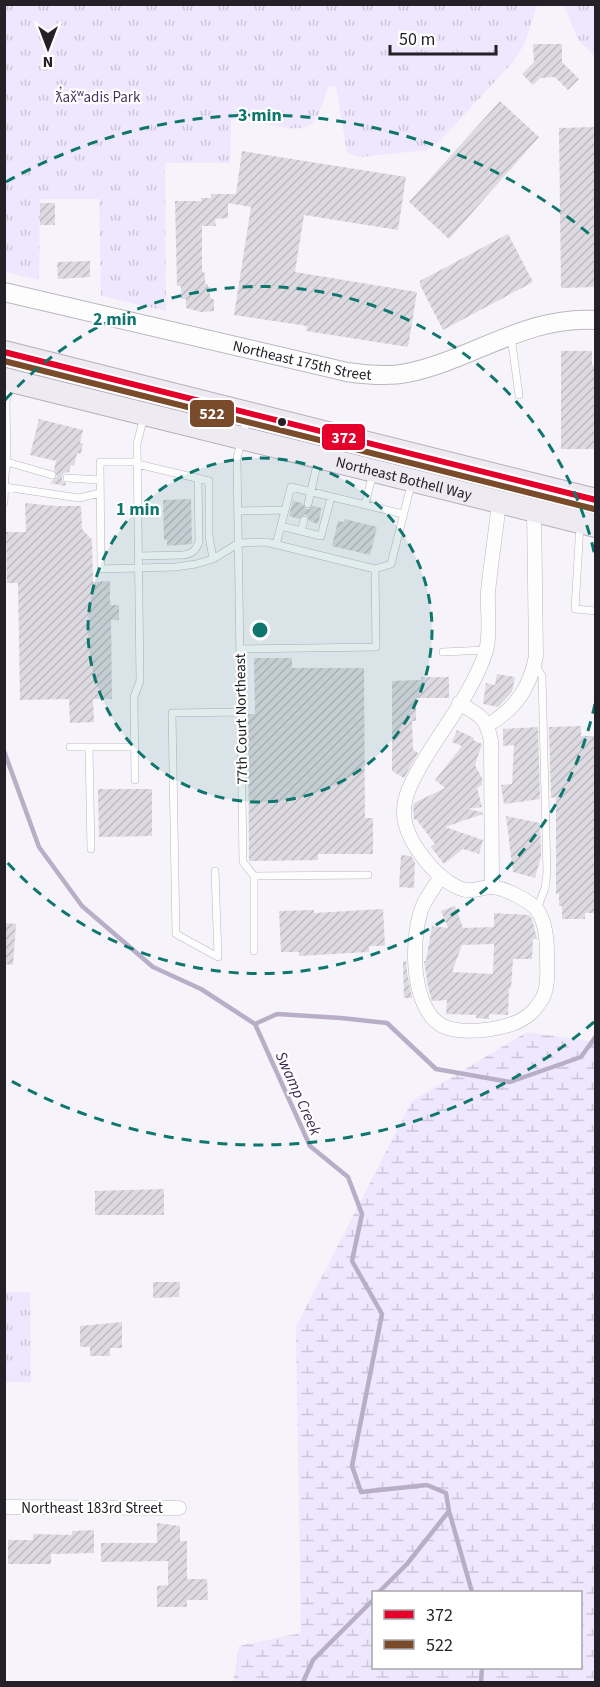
<svg xmlns="http://www.w3.org/2000/svg" width="600" height="1687" font-family="'Source Sans 3',sans-serif">
	<style>
		.wetland { fill: url(#wetland-marsh); fill-rule: evenodd }
		.park { fill: url(#park-tufts) }
		.lines { fill: none; stroke-linecap: round; stroke-linejoin: round }
		.stream { stroke: #b8aec7; stroke-width: 4.5 }
		.building { fill: url(#building-hatch); fill-rule: evenodd }
		.service-casing { stroke: #bab8bd; stroke-width: 8 }
		.minor-casing { stroke: #bab8bd; stroke-width: 15 }
		.tertiary-casing { stroke: #bab8bd; stroke-width: 20 }
		.primary-casing { stroke: #b4aebd; stroke-width: 24 }
		.service { stroke: #fefdfe; stroke-width: 7 }
		.minor { stroke: #fefdfe; stroke-width: 14 }
		.tertiary { stroke: #fefdfe; stroke-width: 18 }
		.primary { stroke: #eeeaf2; stroke-width: 22 }
		.bus-1-casing { stroke: #fff; stroke-width: 10 }
		.bus-2-casing { stroke: #fff; stroke-width: 10 }
		.bus-1 { stroke: #e4002b; stroke-width: 6 }
		.bus-2 { stroke: #7a4b2a; stroke-width: 6 }
		.ring { fill: none; stroke: #0f766e; stroke-width: 3; stroke-dasharray: 10 8 }
		.bus-dot { fill: #232127; stroke: #fff; stroke-width: 2 }
		.labels { text-anchor: middle; stroke-width: 4.5; stroke-linejoin: round; paint-order: stroke }
		.park-label { font-size: 15px; fill: #483461; stroke: #fff }
		.street-label { font-size: 15px; fill: #232127; stroke: #fff }
		.water-label { font-size: 16px; font-style: italic; fill: #3e2a57; stroke: #fff }
		.centre { fill: #0f766e; stroke: #fff; stroke-width: 3 }
		.ring-label { font-size: 18px; text-anchor: middle; font-weight: bold; fill: #0f766e; stroke: #fff; stroke-width: 4.5; stroke-linejoin: round; paint-order: stroke }
		.line-badge { stroke: #fff; stroke-width: 2 }
		.badge-label { font-size: 16px; text-anchor: middle; font-weight: bold; fill: #fff }
	</style>
	<defs>
		<pattern id="wetland-marsh" width="20" height="14" patternUnits="userSpaceOnUse" patternTransform="scale(1.5)"><rect width="20" height="14" fill="#efe7fd"/><path d="M1 5h8M5 5V1M11 12h8M15 12V8" fill="none" stroke="#cdc6d9"/></pattern>
		<pattern id="park-tufts" width="24" height="20" patternUnits="userSpaceOnUse" patternTransform="scale(1.5)"><rect width="24" height="20" fill="#efe7fd"/><path d="M3 7l-1-3M5 7V3M7 7l1-3M15 17l-1-3M17 17v-4M19 17l1-3" fill="none" stroke="#cdc6d9"/></pattern>
		<pattern id="building-hatch" width="6" height="6" patternUnits="userSpaceOnUse" patternTransform="scale(1.5)"><rect width="6" height="6" fill="#dddae1"/><path d="M-1 1l2-2M0 6l6-6M5 7l2-2" fill="none" stroke="#bdbbc1"/></pattern>
	</defs>
	<rect width="100%" height="100%" fill="#f6f3fa"/>
	<path class="wetland" d="M527 1032 595 1042V1682H233L239 1646 301 1633 296 1327 412 1101ZM374 1592H580V1668H374Z"/>
	<path class="park" d="M4 5 5 4 537 5 525 43 513 62 436 145 427 150 360 157 347 153 336 87 329 85C324 96 321 116 311 124 298 135 266 122 250 120 244 119 237 119 231 119L230 163H165L166 311 101 296 99 199H40L39 280 5 272Z
		M564 5H595V56L578 40Z
		M4 1292H30L31 1382H5Z"/>
	<g class="lines">
		<path class="stream" d="M4 751 39 847 82 906 153 967 201 989 255 1024 310 1146 348 1177 362 1214 352 1261 382 1314 352 1466 361 1492 427 1485 446 1493 449 1511 407 1564 379 1592
			M255 1024 277 1014 341 1018 387 1023 436 1069 510 1082 581 1057 596 1036
			M449 1511 472 1592
			M303 1682 313 1660 374 1599
			M481 1682 482 1668"/>
	</g>
	<path class="building" d="M533 44H562V62L579 79 568 90 555 77 540 78 533 85 522 74 534 62Z
		M500 101 539 137 449 239 409 202Z
		M596 127V287L561 288 559 128Z
		M242 151 406 177 398 230 304 215 295 272 417 292 408 347 306 331 307 326 234 315 251 207 228 203V218L215 219 216 226H202V271L205 274V284H208V287H210V297L214 300V311L201 312 186 308V299H181V286H177L175 201H201V198H211V194H236Z
		M40 203H55V225H40Z
		M508 234 533 282 443 330 420 285V281Z
		M90 261V277L58 279 57 262Z
		M561 351H592V365H596L594 449H561Z
		M39 419 83 430 80 443H83L81 454 77 453 74 466 71 465 69 472 64 473 62 477V481L66 483 65 486 50 483 57 476 54 470 56 461 30 455Z
		M191 499 192 544 167 546V540H164L163 500Z
		M293 501 302 503 306 509H310L313 506 322 508 318 524 309 521 308 517 305 514 299 519 289 516Z
		M25 503 56 506H81L82 529 92 540 93 582 110 581V605H119V620H111L112 699H93L94 722 70 723 69 699 20 700 18 583H7L6 532H26Z
		M345 519 377 527 370 555 332 546 338 521 344 522Z
		M254 658H292V668H364L365 818H373V854H318V860L249 861 248 714H255Z
		M497 674 515 677 512 692 498 707 483 704 486 683 495 685Z
		M421 677H449V698H416V721H412L413 750 418 753 404 778 392 771V681L421 680Z
		M581 726V736H596V913H585V919H562V906H559V893L556 894V797L551 798 549 727Z
		M538 727 540 799 504 804 501 785 512 784 514 745 503 746V729Z
		M457 730 474 738 473 740 482 744 475 765 482 778V785L477 788 482 807 467 809 482 812 483 814 445 827 483 840 479 854 463 849 444 864 431 847 435 844 416 819 414 820 413 806 414 803 445 788 435 780 462 746 452 742Z
		M98 789H152V836L99 837Z
		M506 816 540 823 541 856 535 878 513 872Z
		M401 855 411 856 415 862 414 888 399 887Z
		M455 906 463 928 494 927V913L529 915 532 919 537 939H533L532 959H513L511 988H509L508 1015 489 1014V1019L476 1018V1015L446 1014 447 1000 432 1001 428 987 424 961H426L432 926 448 928 441 911ZM494 944 493 974 452 972 462 945Z
		M383 909 385 946H369V952L299 956V952H281L279 911 314 910V913Z
		M4 923 16 924 13 965 4 964Z
		M406 961 407 972 412 998H404L403 962Z
		M164 1189V1215H95V1191Z
		M153 1282H180L179 1297 153 1298Z
		M122 1322V1348H110V1356H90V1347H80V1326Z
		M157 1523 180 1526V1541H187V1579H207L208 1600H187V1607H157V1586L168 1585V1561L101 1562V1543H157Z
		M94 1530V1553L51 1554V1564H8V1540H33V1534L72 1535V1531Z"/>
	<g class="lines">
		<defs>
			<path id="service" d="M511 337 519 395
				M248 415 237 458 243 862 254 876V951
				M7 462 52 475
				M137 462H100L101 569 176 567 196 564 213 559 239 543 266 542 375 569 391 564 411 485
				M137 464 209 481V536L213 559
				M67 478 100 480
				M5 487 79 498 100 493
				M4 502 5 475 7 462 6 402 11 383
				M308 504 318 460
				M365 505 373 473
				M238 511 285 510
				M580 524 575 609 596 611
				M281 526 321 536 331 497
				M301 531 304 520
				M276 545 291 487 403 514
				M138 556 183 555C192 554 196 550 199 542L198 479
				M240 649 376 647 375 569
				M443 652 486 650
				M535 664 542 676 547 873 545 888 537 909
				M70 747H134
				M89 747 91 849
				M135 780 134 697 140 681 137 444 144 416
				M215 871 218 957 176 934 172 713 241 712
				M254 876 368 875"/>
			<path id="minor" d="M459 703C479 715 486 716 491 741L492 886
				M488 725C516 708 530 688 536 656L534 510
				M441 876C436 885 429 894 424 903 410 933 409 1012 445 1027 467 1035 513 1030 531 1013 535 1010 539 1003 542 999 549 987 547 968 547 954 547 940 545 922 538 911 531 901 501 886 490 887 479 888 471 893 459 888 434 877 403 838 404 811 404 794 414 778 421 765 442 729 474 690 486 651 491 633 487 610 488 592 491 562 496 532 499 502
				M4 1507 179 1508"/>
			<g id="tertiary">
				<path id="s1" d="M4 292 347 372C367 375 387 377 407 373 472 360 527 315 596 320"/>
			</g>
			<g id="primary">
				<path d="M4 352 596 500"/>
				<path id="s2" d="M4 379 596 526"/>
			</g>
		</defs>
		<use href="#service" class="service-casing"/>
		<use href="#minor" class="minor-casing"/>
		<use href="#tertiary" class="tertiary-casing"/>
		<use href="#primary" class="primary-casing"/>
		<use href="#service" class="service"/>
		<use href="#minor" class="minor"/>
		<use href="#tertiary" class="tertiary"/>
		<use href="#primary" class="primary"/>
		<defs>
			<path id="bus-1" d="M4 352 596 500"/>
			<path id="bus-2" d="M4 361 594 509"/>
		</defs>
		<use href="#bus-1" class="bus-1-casing"/>
		<use href="#bus-2" class="bus-2-casing"/>
		<use href="#bus-1" class="bus-1"/>
		<use href="#bus-2" class="bus-2"/>
	</g>
	<circle cx="260" cy="630" r="172" fill="#0f766e" fill-opacity=".12"/>
	<g class="ring">
		<circle cx="260" cy="630" r="172"/>
		<path d="M595 704A343 343 0 0 1 5 860M5 400A343 343 0 0 1 595 556"/>
		<path d="M594 1022A515 515 0 0 1 6 1078M6 182A515 515 0 0 1 594 238"/>
	</g>
	<circle class="bus-dot" cx="282" cy="422" r="5"/>
	<g class="labels">
		<g class="park-label">
			<text x="98" y="102">ƛ̕ax̌ʷadis Park</text>
		</g>
		<g class="street-label">
			<text dy="5" stroke="none"><textPath href="#s1" startOffset="306">Northeast 175th Street</textPath></text>
			<text dy="5" stroke="none"><textPath href="#s2" startOffset="412">Northeast Bothell Way</textPath></text>
			<text transform="translate(241 719) rotate(-91)" y="5">77th Court Northeast</text>
			<text x="92" y="1513">Northeast 183rd Street</text>
		</g>
		<g class="water-label">
			<text transform="translate(299 1093) rotate(66)" y="6">Swamp Creek</text>
		</g>
	</g>
	<circle cx="260" cy="630" r="9" class="centre"/>
	<g class="ring-label">
		<text x="260" y="121">3 min</text>
		<text x="115" y="325">2 min</text>
		<text x="138" y="515">1 min</text>
	</g>
	<g class="line-badge">
		<rect x="189" y="399" width="46" height="29" rx="6" fill="#7a4b2a"/>
		<rect x="321" y="423" width="45" height="28" rx="6" fill="#e4002b"/>
	</g>
	<g class="badge-label">
		<text x="212" y="419">522</text>
		<text x="344" y="443">372</text>
	</g>
	<rect width="600" height="1687" fill="none" stroke="#232127" stroke-width="12"/>
	<rect x="372" y="1591" width="210" height="78" fill="#ffffff" stroke="#a7a6a9" stroke-width="1.5"/>
	<rect x="384" y="1610" width="30" height="9" fill="#e4002b" stroke="#a7a6a9" stroke-width="1.5"/>
	<text x="426" y="1621" font-size="18" fill="#232127">372</text>
	<rect x="384" y="1640" width="30" height="9" fill="#7a4b2a" stroke="#a7a6a9" stroke-width="1.5"/>
	<text x="426" y="1651" font-size="18" fill="#232127">522</text>
	<g transform="translate(48 48) rotate(180)" stroke="#ffffff" stroke-width="4.5" paint-order="stroke">
	<path d="M0-4.5L10 22L0 15L-10 22Z" fill="#232127"/>
	<text y="-9" font-size="16" font-weight="bold" text-anchor="middle" fill="#232127">N</text>
	</g>
	<path d="M390 45v9h106v-9" fill="none" stroke="#232127" stroke-width="3"/>
	<text x="399" y="45" font-size="18" fill="#232127" stroke="#ffffff" stroke-width="4.5" paint-order="stroke">50 m</text>
</svg>
